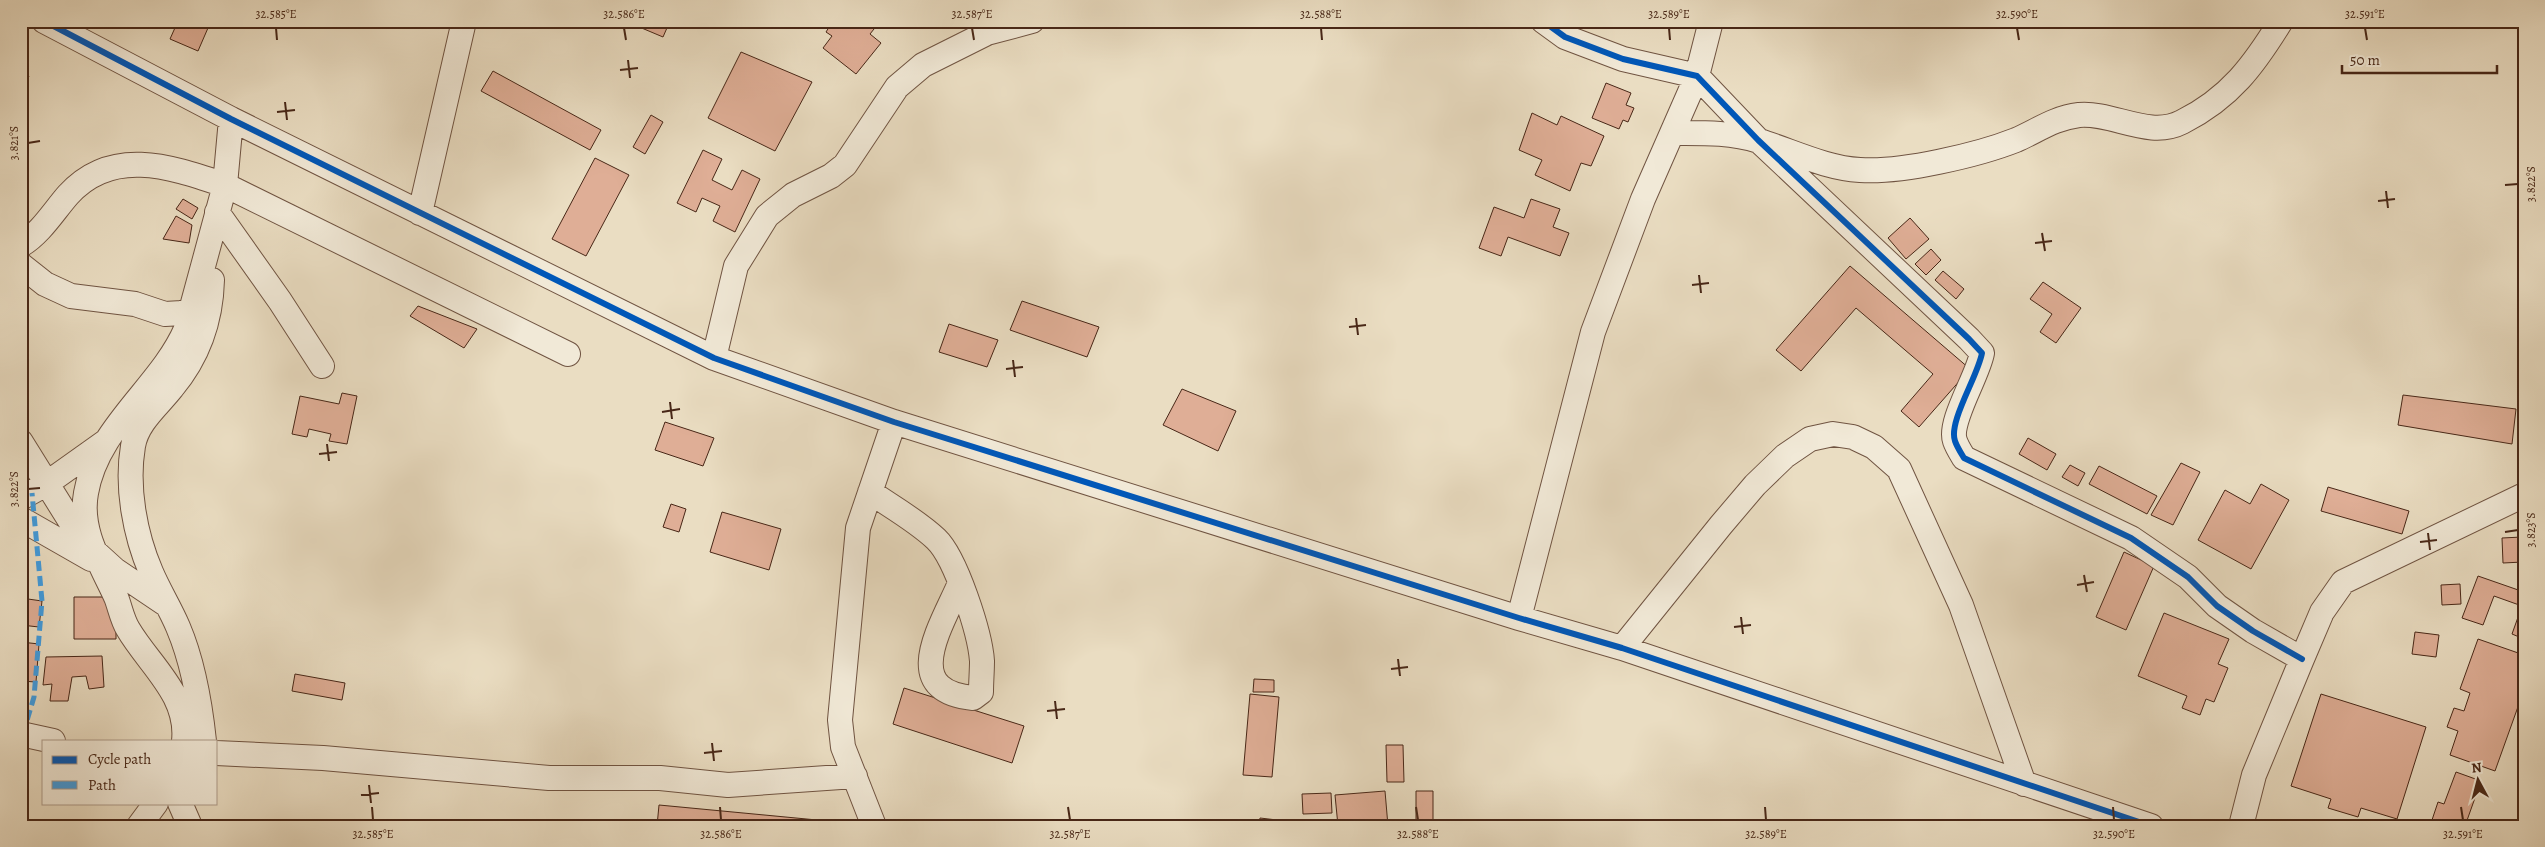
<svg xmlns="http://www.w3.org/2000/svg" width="2545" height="847" font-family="Alegreya,serif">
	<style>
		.building { fill: #dfae96; stroke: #482717 }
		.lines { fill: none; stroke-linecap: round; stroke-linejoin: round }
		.minor-casing { stroke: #705442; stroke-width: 26 }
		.minor { stroke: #f1e9d7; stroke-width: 24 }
		.quiet { stroke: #409cdf; stroke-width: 5; stroke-dasharray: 10 5; stroke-linecap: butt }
		.cycleway-casing { stroke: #f1e9d7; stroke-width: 9 }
		.cycleway { stroke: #0057b8; stroke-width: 6 }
		.ticks { fill: none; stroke: #482717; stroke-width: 2 }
		.neatline { fill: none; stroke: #482717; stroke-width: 2 }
		.ticks-label { font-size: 12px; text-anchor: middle; fill: #482717 }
	</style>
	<rect width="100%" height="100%" fill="#eaddc2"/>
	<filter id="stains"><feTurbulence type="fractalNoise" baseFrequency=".004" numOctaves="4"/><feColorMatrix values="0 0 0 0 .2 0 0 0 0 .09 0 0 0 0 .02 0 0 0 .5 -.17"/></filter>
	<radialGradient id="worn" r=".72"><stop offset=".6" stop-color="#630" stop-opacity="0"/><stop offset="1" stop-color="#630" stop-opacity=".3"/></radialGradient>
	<path class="building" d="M178 21H211L198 51 170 39Z
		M625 21H670L663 37Z
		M833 21H840L848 27 853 21H864L874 29 870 34 881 43 856 74 823 48 832 36 826 32Z
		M741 52 812 82 775 151 708 118Z
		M493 71 601 130 590 150 481 91Z
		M21 73 29 76 21 93Z
		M1606 83 1631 93 1626 105 1634 108 1628 122 1623 120 1619 129 1592 118Z
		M1532 113 1557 125 1561 116 1604 136 1591 166 1581 163 1570 191 1535 175 1542 160 1519 150Z
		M651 115 663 122 645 154 633 147Z
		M703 150 722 159 712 180 732 190 742 170 760 179 735 232 713 221 720 206 702 198 696 212 677 203Z
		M595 158 629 175 586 256 552 239Z
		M183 199 198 208 192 219 176 209Z
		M1531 199 1560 209 1553 227 1569 233 1560 256 1508 237 1501 256 1479 248 1494 207 1524 218Z
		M176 216 192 225 189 243 163 239Z
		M1910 218 1929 239 1906 259 1888 238Z
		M1931 249 1941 260 1926 275 1915 264Z
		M1850 266 1970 369 1919 427 1901 411 1933 374 1856 308 1801 371 1776 350Z
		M1943 271 1964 289 1956 299 1935 280Z
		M2043 282 2081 308 2056 343 2040 332 2052 314 2030 299Z
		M1022 301 1099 327 1087 357 1010 330Z
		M418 306 477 329 464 348 410 316Z
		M949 324 998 340 987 367 939 352Z
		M1182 389 1236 411 1218 451 1163 425Z
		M342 393 357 396 347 444 329 441 331 434 309 429 307 437 292 434 300 396 339 404Z
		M2403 395 2516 409 2512 444 2398 425Z
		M665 422 714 438 703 466 655 450Z
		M2028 438 2056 454 2047 470 2019 454Z
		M2181 463 2200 472 2173 525 2151 515Z
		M2070 465 2085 473 2078 486 2062 477Z
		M2099 466 2157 496 2147 514 2089 484Z
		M2261 484 2289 500 2251 569 2198 540 2225 490 2250 504Z
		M2328 487 2409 511 2402 534 2321 511Z
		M671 504 686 509 679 532 663 527Z
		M722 512 781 529 769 570 710 552Z
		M2522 537 2523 562 2503 563 2502 538Z
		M2124 552 2154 566 2126 630 2096 617Z
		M2478 576 2524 592V639L2512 634 2522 606 2494 596 2483 625 2462 618Z
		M2460 584 2461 604 2442 605 2441 585Z
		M74 597H116V639H74Z
		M21 598 42 601 39 627 21 625Z
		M2164 613 2229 639 2218 664 2228 668 2214 702 2206 699 2200 715 2182 708 2187 696 2138 676Z
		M2415 632 2439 635 2436 657 2412 654Z
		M2478 639 2524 655V690L2495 771 2450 755 2458 731 2447 727 2454 708 2464 711 2470 693 2460 689Z
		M21 642 39 644 36 682 21 681Z
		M102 656 104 687 89 689 86 676 72 677 68 701H50L52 684 43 685 46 657Z
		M295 674 345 683 342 700 292 691Z
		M1254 679 1274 680V692H1253Z
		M904 688 1024 726 1012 763 893 724Z
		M1250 694 1279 697 1272 777 1243 775Z
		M2321 694 2426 727 2397 819 2361 808 2358 817 2328 808 2331 799 2291 786Z
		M1386 745H1403L1404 782H1387Z
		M2456 772 2481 781 2465 826H2441L2431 823 2438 802 2444 804Z
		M1385 791 1388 826H1338L1335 795Z
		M1416 791H1433V826H1416Z
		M1331 793 1332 813 1303 814 1302 794Z
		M659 805 838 822 837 826H657Z
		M1260 818 1277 820 1276 826H1259Z"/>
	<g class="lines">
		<defs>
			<path id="minor" d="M44 21 231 119 714 358 894 422 1519 618 1622 648 2151 826
				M1543 21 1565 37 1623 59 1697 76 1758 140 1969 339 1982 353C1978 376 1948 422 1955 441 1957 447 1961 453 1964 458L2131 538 2188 577 2217 606 2253 631 2302 659
				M1673 133C1702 133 1730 132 1759 141 1792 151 1825 168 1860 170 1901 173 1978 155 2016 140 2037 131 2054 118 2079 115 2113 112 2149 139 2182 122 2230 98 2254 65 2281 21
				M217 212 280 301 322 366
				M420 213 464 21
				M21 245C40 234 54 211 68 195 112 146 171 167 225 185L568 354
				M21 265 45 284 71 296 135 304 165 314 182 313 193 308
				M714 358 736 266 767 216 793 195 831 176 845 165 897 87 923 65 987 33 1032 21
				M21 442 82 540 115 570 167 605
				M870 492C892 507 917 521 936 539 956 558 980 633 982 661 982 671 981 682 981 692L973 698C898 691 942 625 960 583
				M21 498 46 484 105 442
				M21 519 91 559
				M1519 618 1593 332 1643 199 1697 76 1711 21
				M1622 648 1721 525 1755 485 1785 456 1810 439 1833 434 1853 437 1874 447 1899 469 1961 605 2024 784
				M21 734 53 741
				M184 741C189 695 149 665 128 629 122 619 120 607 116 597 101 564 79 531 86 493 97 427 161 387 186 329L225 185 231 119
				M204 741C200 703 193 662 178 627 170 608 159 591 151 572 135 535 126 487 133 446 137 422 158 406 172 388 198 357 211 320 212 280
				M216 753 323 758 549 778H660L728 785 855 776
				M180 803 190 826
				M139 826 156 803
				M874 826 843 747 840 720 858 528 894 422
				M2241 826 2254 775 2302 659 2322 612 2343 582 2524 495"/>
		</defs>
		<use href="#minor" class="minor-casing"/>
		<use href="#minor" class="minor"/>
		<path class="quiet" d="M23 734 34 697 42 601 32 493"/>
		<defs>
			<path id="cycleway" d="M44 21 231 119 714 358 894 422 1519 618 1622 648 2151 826
				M1543 21 1565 37 1623 59 1697 76 1758 140 1969 339 1982 353C1978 376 1948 422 1955 441 1957 447 1961 453 1964 458L2131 538 2188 577 2217 606 2253 631 2302 659"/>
		</defs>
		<use href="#cycleway" class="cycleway-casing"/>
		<use href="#cycleway" class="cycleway"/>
	</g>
	<path class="ticks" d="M276 28 277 40M624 28 626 40M972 28 974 40M1321 28 1322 40M1669 28 1670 40M2017 28 2019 40M2365 28 2367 40M628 60 630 78M620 70 638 68M285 102 287 120M277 112 295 110M28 143 40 141M2505 185 2518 184M2386 191 2388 208M2378 201 2395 199M2042 233 2045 251M2035 243 2052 241M1699 275 1701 293M1692 285 1709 283M1356 318 1358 335M1349 327 1366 325M1013 360 1015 377M1006 369 1023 367M670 402 672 419M662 412 680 409M327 444 329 461M319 454 337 452M28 489 40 488M2505 532 2518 530M2428 533 2430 550M2420 542 2437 540M2084 575 2087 592M2077 585 2094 582M1741 617 1743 634M1734 627 1751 625M1398 659 1400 676M1391 669 1408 667M1055 701 1057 719M1047 711 1065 709M712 743 714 761M704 753 722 751M369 785 371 803M361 795 379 793M372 807 373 820M720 807 721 820M1068 807 1070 820M1416 807 1418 820M1765 807 1766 820M2113 807 2114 820M2461 807 2463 820"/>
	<rect width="2545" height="847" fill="none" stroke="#eaddc2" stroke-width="55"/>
	<rect x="42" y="740" width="175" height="65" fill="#f1e9d7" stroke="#ad9b8a"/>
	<rect x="52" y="756" width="25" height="8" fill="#0057b8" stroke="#ad9b8a"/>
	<text x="88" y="764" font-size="15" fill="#482717">Cycle path</text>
	<rect x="52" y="781" width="25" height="8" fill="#409cdf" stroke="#ad9b8a"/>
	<text x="88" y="790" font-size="15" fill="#482717">Path</text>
	<g transform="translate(2478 780) rotate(353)" stroke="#f1e9d7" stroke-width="4" paint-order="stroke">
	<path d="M0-4L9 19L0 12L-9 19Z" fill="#482717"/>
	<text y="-8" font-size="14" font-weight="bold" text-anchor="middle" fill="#482717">N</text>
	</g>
	<path d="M2342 65v8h155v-8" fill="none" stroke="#482717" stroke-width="2.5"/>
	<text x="2350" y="65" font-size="15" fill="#482717" stroke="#f1e9d7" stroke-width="4" paint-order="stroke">50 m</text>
	<rect x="28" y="28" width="2490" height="792" class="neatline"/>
	<g class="ticks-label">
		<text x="276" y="18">32.585°E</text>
		<text x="624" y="18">32.586°E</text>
		<text x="972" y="18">32.587°E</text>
		<text x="1321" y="18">32.588°E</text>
		<text x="1669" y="18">32.589°E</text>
		<text x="2017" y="18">32.590°E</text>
		<text x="2365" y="18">32.591°E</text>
		<text transform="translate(14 143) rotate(-90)" y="4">3.821°S</text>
		<text transform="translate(2531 184) rotate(-90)" y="4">3.822°S</text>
		<text transform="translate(14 489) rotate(-90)" y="4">3.822°S</text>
		<text transform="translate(2531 530) rotate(-90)" y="4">3.823°S</text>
		<text x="373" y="838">32.585°E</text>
		<text x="721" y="838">32.586°E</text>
		<text x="1070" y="838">32.587°E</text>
		<text x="1418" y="838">32.588°E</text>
		<text x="1766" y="838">32.589°E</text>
		<text x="2114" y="838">32.590°E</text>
		<text x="2463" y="838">32.591°E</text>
	</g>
	<rect width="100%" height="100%" filter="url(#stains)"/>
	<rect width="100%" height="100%" fill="url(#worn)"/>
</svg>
